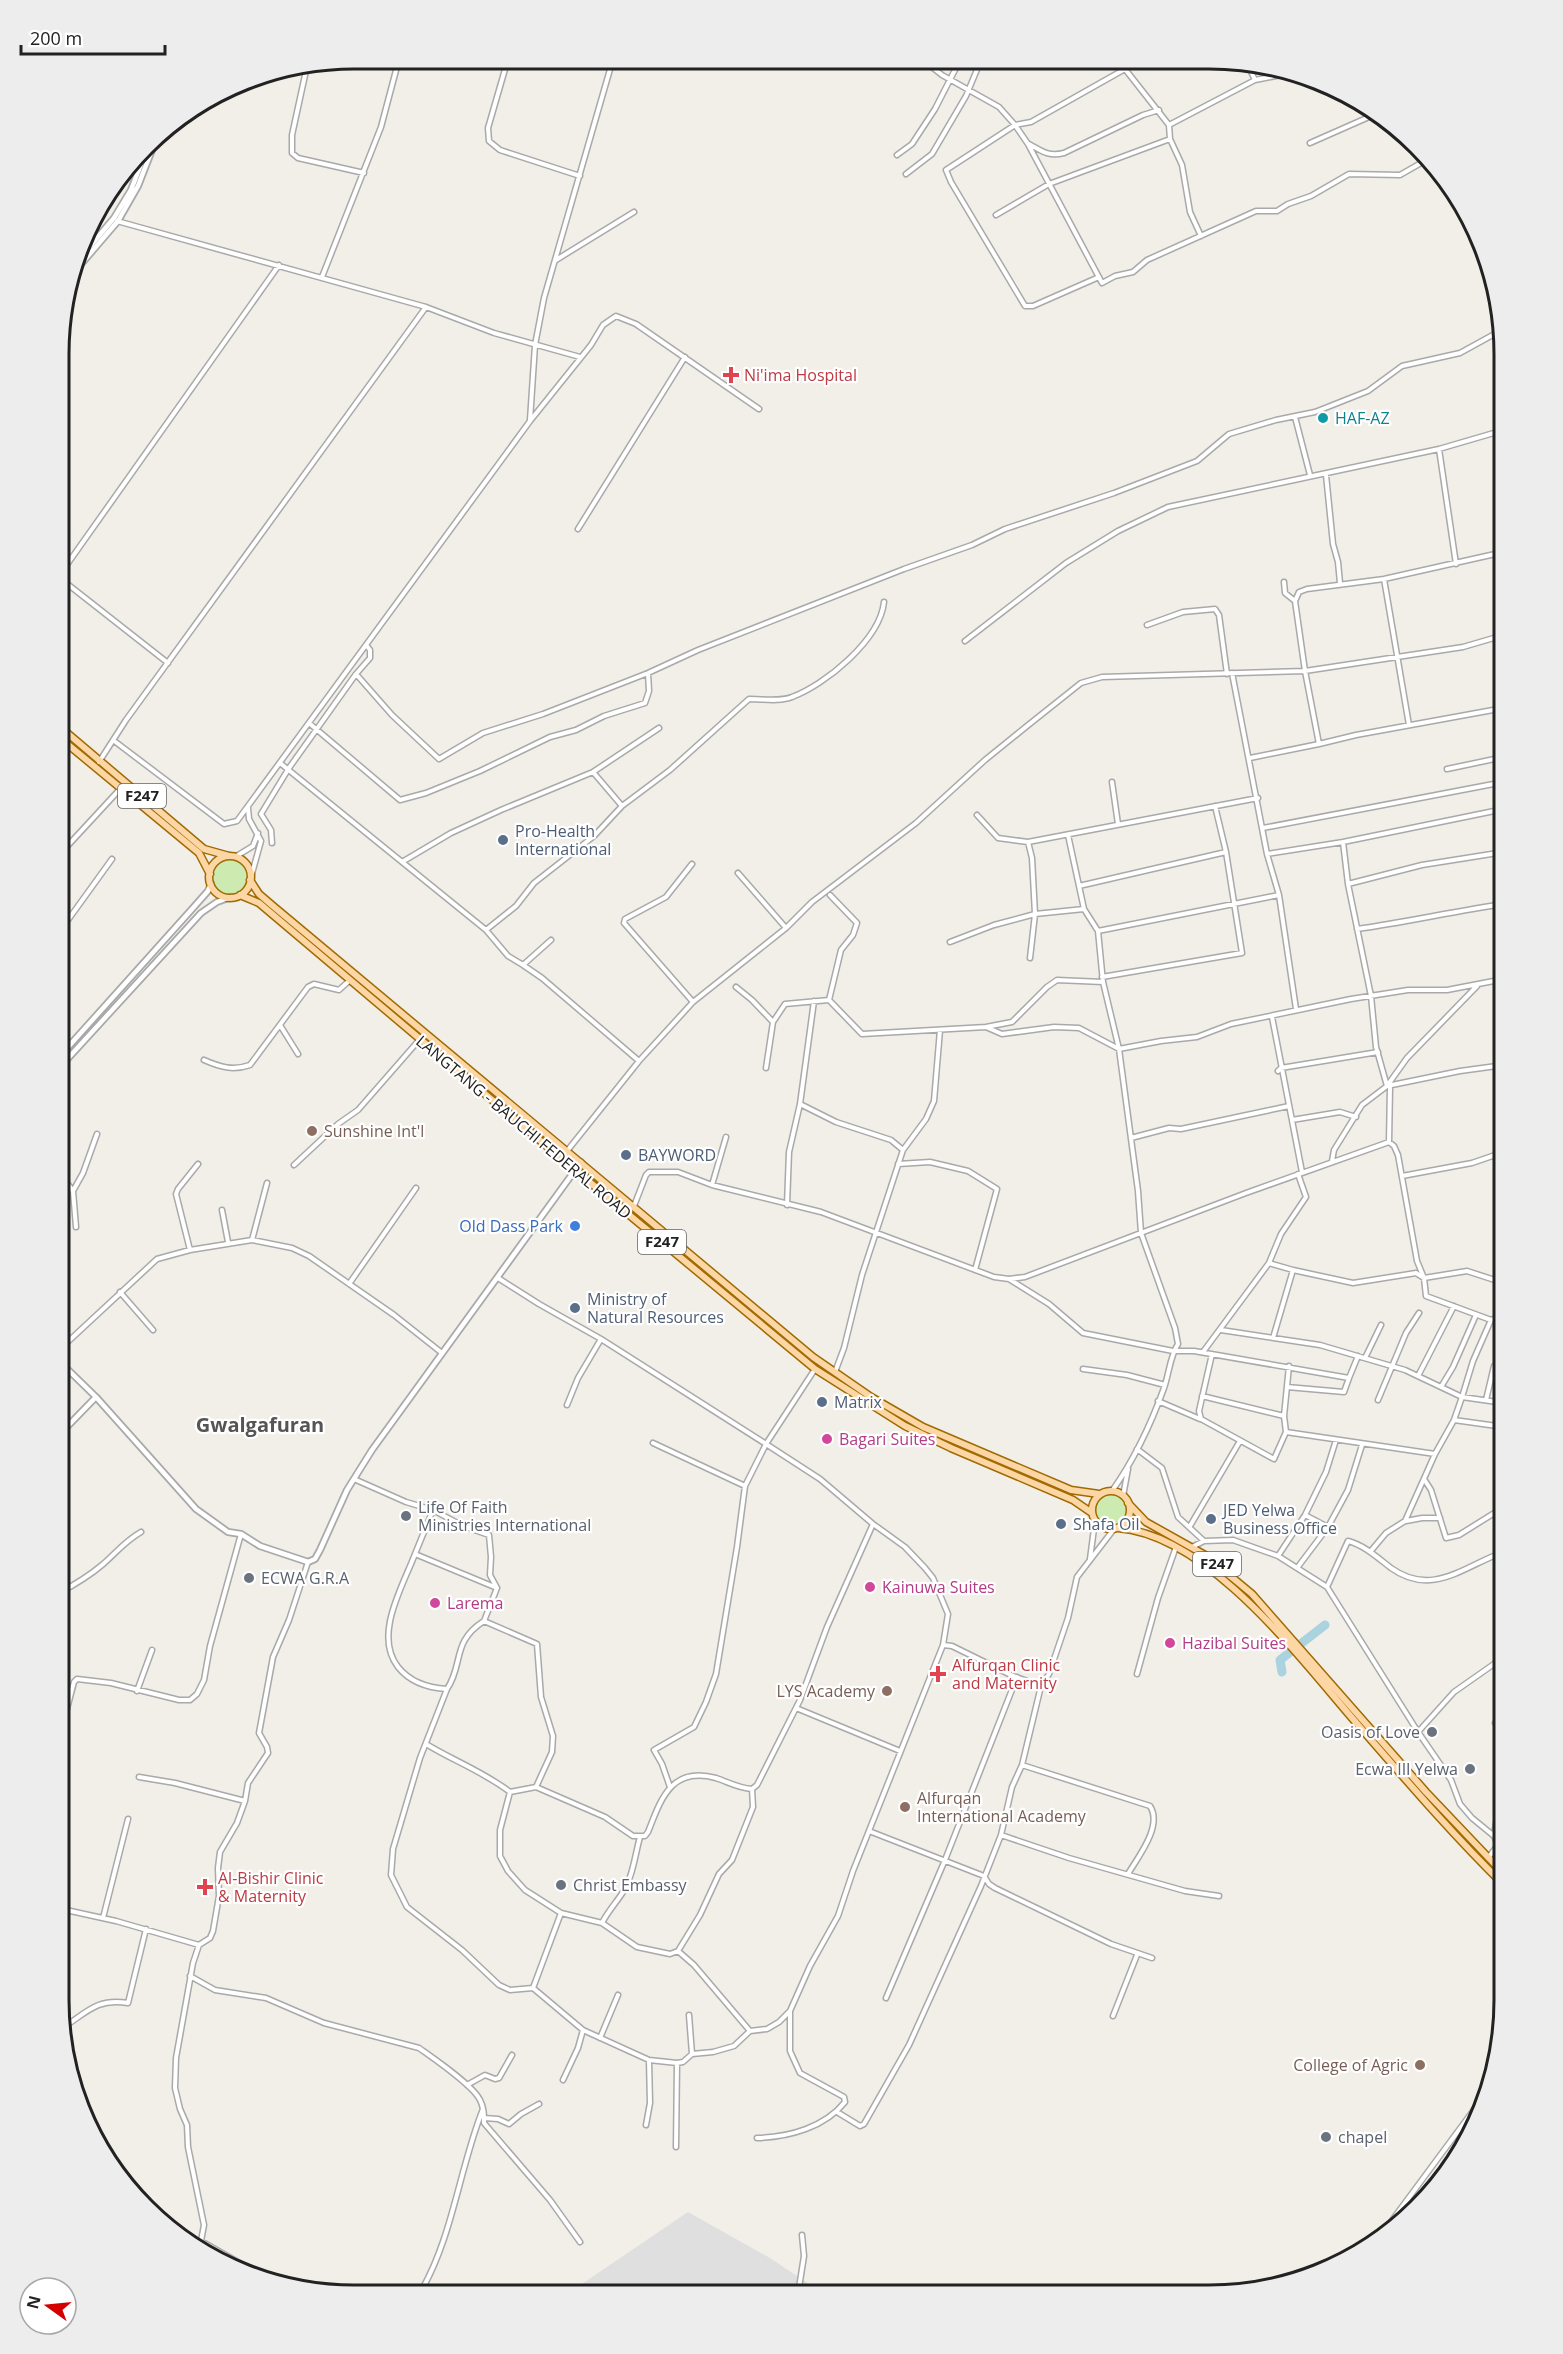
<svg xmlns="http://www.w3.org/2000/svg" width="1563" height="2354" font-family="'Open Sans',sans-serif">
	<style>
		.residential { fill: #e0dfdf }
		.grass { fill: #cdebb0 }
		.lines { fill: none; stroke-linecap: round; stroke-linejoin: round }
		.river { stroke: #aad3df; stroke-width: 9 }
		.minor-casing { stroke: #a9a9a9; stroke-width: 7 }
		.tertiary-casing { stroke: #a9a9a9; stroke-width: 8 }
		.primary-casing { stroke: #a06b00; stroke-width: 9 }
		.minor { stroke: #fff; stroke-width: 4 }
		.tertiary { stroke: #fff; stroke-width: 4.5 }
		.primary { stroke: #fcd6a4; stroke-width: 6 }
		.health-dot { fill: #e0444e; stroke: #fff; stroke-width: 2 }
		.culture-dot { fill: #0f9aa8; stroke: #fff; stroke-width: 2 }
		.service-dot { fill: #5c6f8a; stroke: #fff; stroke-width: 2 }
		.education-dot { fill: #8d6e63; stroke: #fff; stroke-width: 2 }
		.shop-dot { fill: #3f7fe0; stroke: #fff; stroke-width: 2 }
		.hotel-dot { fill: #d1479c; stroke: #fff; stroke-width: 2 }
		.worship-dot { fill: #6b7280; stroke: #fff; stroke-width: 2 }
		.labels { text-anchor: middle; stroke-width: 4.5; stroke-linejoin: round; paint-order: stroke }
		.shield { fill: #fff; stroke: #646464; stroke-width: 1.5 }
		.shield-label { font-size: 15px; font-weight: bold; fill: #222 }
		.health-label { font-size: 16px; fill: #be3a42; stroke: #fff; text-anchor: start }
		.culture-label { font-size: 16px; fill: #0d838f; stroke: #fff; text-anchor: start }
		.service-label { font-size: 16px; fill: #4e5e75; stroke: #fff; text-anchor: start }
		.street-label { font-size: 16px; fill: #222; stroke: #fff }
		.education-label { font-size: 16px; fill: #785e54; stroke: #fff; text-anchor: start }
		.shop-label { font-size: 16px; fill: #366cbe; stroke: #fff; text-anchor: end }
		.hotel-label { font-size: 16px; fill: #b23c85; stroke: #fff; text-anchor: start }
		.worship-label { font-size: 16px; fill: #5b616d; stroke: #fff; text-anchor: start }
		.quarter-label { font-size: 20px; font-weight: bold; fill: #555; stroke: #fff }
		.rim { fill: none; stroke: #222; stroke-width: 3 }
	</style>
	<rect width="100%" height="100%" fill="#f2efe9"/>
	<path class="residential" d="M688 2212 770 2258 824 2294H567Z"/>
	<path class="grass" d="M212 877a18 18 0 1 1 36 0a18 18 0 1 1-36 0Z
		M1094 1510a17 17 0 1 1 34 0a17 17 0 1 1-34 0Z"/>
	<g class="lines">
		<path class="river" d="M1282 1672 1280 1660 1325 1625"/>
		<defs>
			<path id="minor" d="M508 59 488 128 489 141 500 150 580 176
				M923 60 942 75 999 107 1015 125 1028 144 1102 283 1115 276 1133 272 1147 260 1256 211H1277L1288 204 1311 196 1349 174 1400 175 1428 159
				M1246 61 1255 80 1291 73
				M307 66 292 135V153L298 158 364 173
				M1169 125 1255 80
				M1170 139 1182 165 1190 212 1201 236
				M1310 143 1378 113
				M1029 144C1042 151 1048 157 1064 153L1143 115 1159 110
				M897 155 912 144 935 109 960 60
				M906 174 932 154 966 96 981 60
				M996 215 1049 184 1170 139 1169 125 1125 69 1123 61
				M117 221 426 307 494 333 580 357
				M556 260 634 212
				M322 277 381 127 399 59
				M1099 277 1033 306H1025L951 182 946 170 1015 125 1031 122 1125 69
				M1295 417 1310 475
				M530 420 535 345 544 298 613 59
				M1439 449 1456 564
				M1326 475 1333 544 1338 562 1340 583
				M578 529 685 357
				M61 573 279 265
				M61 579 168 663
				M1384 579 1409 725
				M1284 582 1285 593 1295 601
				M1147 625 1183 612 1215 609 1219 615 1227 674
				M965 641 1066 563 1118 531 1168 507 1439 449 1504 430
				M366 645 370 650V658L356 674 392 715 439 759 483 733 543 714 648 673 698 650 904 569 972 545 1005 529 1114 493 1197 461 1229 434 1276 420 1315 412 1368 391 1402 366 1460 353 1500 331
				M1232 673 1267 854 1279 895 1296 1009
				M1504 708 1356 735 1319 744 1305 671 1295 601 1299 592 1307 589 1384 579 1504 552 1502 512 1504 495
				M309 723 400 800 426 793 480 771 550 737 576 730 604 716 645 703 649 691 648 673
				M113 740 224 824 237 821 530 421 591 345 603 325 616 316 636 324 759 409
				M1250 758 1319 744
				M99 762 126 720 426 307
				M280 763 486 930 508 956 523 965 551 940
				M1447 769 1504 757
				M1112 782 1118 824
				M622 806 670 770 749 699C762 699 780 702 792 697 825 685 880 640 884 602
				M248 808 249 819 261 841 251 877
				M977 815 998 838 1028 842 1032 858 1035 914 1030 958
				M1263 828 1504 782
				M1068 835 1084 909
				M1028 842 1258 798
				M1343 842 1348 884 1371 996 1376 1047 1387 1086 1460 1071 1504 1065
				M272 843 271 830 261 814 289 768 356 674
				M60 854 121 788
				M1267 854 1343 842 1504 809
				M235 857 253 846 258 833
				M402 862 451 833 501 810 593 772 659 728
				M738 873 786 928
				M1348 884 1422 865 1504 852
				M1079 886 1226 852
				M1357 929C1407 922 1455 911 1504 904
				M486 930 516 906 534 883 594 836 622 806 593 772
				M60 931 112 859
				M1098 931 1279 895
				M950 942 994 925 1035 914 1084 909 1098 931 1103 982 1119 1049 1138 1191 1141 1233 1175 1328 1178 1344C1170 1356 1169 1374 1164 1388 1151 1424 1134 1460 1112 1491
				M523 965 542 978 639 1061
				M1102 977 1242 953 1226 852 1215 806
				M736 987 752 1000 773 1022 785 1004 829 1000 862 1034 986 1027 1002 1034 1054 1027 1079 1028 1119 1049 1161 1041 1197 1037 1231 1024 1351 999 1408 990H1447L1504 979
				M829 1000 841 950 853 935 857 923 830 895
				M693 1002 786 928 812 902 916 823 985 760 1027 726 1081 683 1102 677 1305 671 1463 647 1504 635
				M1272 1017 1302 1172
				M280 1025 298 1054
				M986 1027 1012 1022 1047 987 1057 980 1103 982
				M204 1060C220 1067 233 1071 250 1065L308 987 314 984 339 990 350 980
				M766 1068 773 1022
				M1278 1071 1281 1068 1378 1052
				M800 1104 836 1122 891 1140 903 1150
				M1292 1120 1340 1112 1356 1117
				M1131 1138 1169 1128 1181 1129 1289 1106
				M1389 1142 1390 1087
				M567 1151 639 1061 693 1002 624 923 625 919 666 897 692 864
				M1332 1161 1334 1150 1362 1105 1387 1086 1407 1058 1477 986
				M898 1164 930 1162 968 1171 997 1189 975 1270
				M294 1165 338 1124 358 1110 420 1039
				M60 1174 73 1191 76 1227
				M1402 1176 1472 1163 1504 1152
				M712 1185 726 1137
				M73 1191 83 1173 97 1134
				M787 1205 789 1152 800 1104 814 1001
				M634 1206 646 1175 649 1172H678L712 1185 821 1212 994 1277 1009 1279 1025 1277 1246 1193 1389 1142 1394 1146 1398 1155 1417 1261 1424 1278 1426 1296 1491 1320 1473 1361 1462 1397 1504 1403
				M222 1210 228 1242
				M252 1240 267 1183
				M190 1250 176 1194 178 1189 198 1164
				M1269 1263 1293 1270 1353 1283 1416 1273 1424 1278 1467 1271 1504 1283
				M498 1278 539 1304 601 1339 766 1444 745 1486 737 1547 716 1674 706 1702 694 1727 654 1750 662 1764 670 1787
				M1009 1279 1049 1304 1083 1333 1173 1351H1194L1349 1378 1358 1356
				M349 1284 416 1188
				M120 1292 153 1330
				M1491 1320 1500 1316 1504 1298
				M1221 1330 1320 1345 1405 1370 1462 1397 1454 1420 1435 1454 1405 1521 1386 1533 1370 1552
				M1273 1338 1293 1270
				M59 1350 157 1259 190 1250 252 1240 292 1248 309 1256 394 1315 442 1353
				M1203 1352 1269 1263 1281 1234 1306 1197 1298 1174
				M1212 1354 1199 1411 1201 1419 1274 1459 1286 1432 1284 1416 1289 1366
				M1365 1358 1381 1325
				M1083 1369 1127 1375 1165 1385
				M835 1372 844 1348 862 1275 903 1150 926 1119 934 1101 940 1030
				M1418 1376 1454 1306
				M1287 1387 1344 1392 1349 1378
				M1441 1387 1453 1367 1476 1315
				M1202 1396 1284 1416
				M1378 1400 1406 1333 1419 1313
				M1486 1400 1494 1366
				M1158 1401 1200 1419
				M567 1405 578 1378 601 1339
				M1454 1420 1504 1427
				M1286 1432 1435 1454
				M653 1443 745 1486
				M1137 1449 1162 1468 1178 1517 1204 1541
				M354 1479 406 1502 433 1510 415 1554 497 1588 484 1621 537 1644 541 1697 553 1736 552 1752 536 1787 605 1817 633 1836H645L648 1832C661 1799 671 1766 716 1778 728 1782 738 1788 752 1789L757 1785 800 1700 827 1627 873 1524
				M1424 1479 1431 1490 1446 1538 1459 1535 1504 1507
				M1123 1496 1128 1469
				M433 1510 463 1526 489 1535 491 1557 490 1575 497 1588
				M1305 1515 1328 1527
				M1406 1521 1422 1518H1440
				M1190 1526 1240 1441
				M1192 1547 1204 1541 1233 1540 1278 1556 1327 1587 1418 1732
				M415 1554C403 1586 373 1635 398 1667 410 1682 428 1688 447 1689 464 1664 451 1642 484 1621
				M1278 1556 1305 1515 1326 1472 1336 1440
				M1090 1559 1095 1521
				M1297 1568 1328 1527 1348 1490 1362 1445
				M1327 1587 1348 1541C1364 1545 1378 1558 1391 1568 1433 1598 1465 1565 1504 1552
				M59 1593C74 1585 89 1576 102 1565 116 1553 125 1541 141 1532
				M943 1645 952 1646 1013 1676 1041 1686
				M1137 1674 1158 1598 1176 1547
				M447 1689 420 1758 393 1849 391 1875 407 1907 462 1950 499 1985 510 1990 533 1988 583 2030 649 2060 677 2063 683 2062 692 2054 713 2052 734 2046 750 2031 767 2029 779 2022 790 2011
				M137 1691 152 1650
				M796 1708 900 1751
				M1495 1723 1504 1725
				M59 1739 74 1682 77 1679 111 1683 179 1700H190L197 1694 204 1680 210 1646 241 1534
				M426 1744C454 1761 484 1772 510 1792L536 1787
				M1022 1765 1150 1806C1163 1826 1138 1857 1128 1874
				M139 1777 175 1783 245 1801
				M510 1792 500 1830V1856L508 1871 525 1890 561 1913 602 1923 637 1947 670 1954 678 1951 700 1915 719 1874 732 1860 753 1807 752 1789
				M869 1831 984 1876 989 1884 995 1888 1111 1944 1152 1958
				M1001 1835 1069 1858 1185 1891 1219 1896
				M1494 1835 1498 1811 1504 1801
				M1498 1845 1494 1836 1472 1818 1460 1804 1451 1780 1418 1732 1454 1692 1504 1657
				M1488 1858 1498 1845 1504 1844
				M59 1912 66 1910 116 1921 199 1945
				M103 1918 128 1819
				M602 1923C608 1911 616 1903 623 1892 633 1876 635 1855 640 1837
				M678 1951 694 1965 750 2031
				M190 1976 215 1990 266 1998 324 2023 419 2048C433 2058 473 2085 480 2100 484 2107 484 2115 484 2123L550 2200 580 2242
				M533 1988 561 1913
				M886 1998 945 1860 1017 1677
				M689 2015 692 2054
				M1113 2016 1137 1955
				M64 2027C88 2011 98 1998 128 2003L146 1929
				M600 2038 618 1995
				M563 2080 578 2048 583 2030
				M467 2085 485 2075 495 2079 499 2078 512 2055
				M837 2112 860 2126 864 2124 909 2045 981 1886 1001 1835 1012 1787 1022 1765 1041 1686 1049 1674 1068 1618 1077 1577 1114 1529
				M484 2118 498 2119 509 2124 521 2114 539 2104
				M646 2125 650 2103 649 2060
				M757 2138C790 2137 825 2127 845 2102L844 2097 800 2073 790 2051V2011L810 1966 838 1916 853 1871 943 1645 948 1614 933 1578 925 1568 905 1547 873 1524 820 1479 766 1444 815 1369
				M676 2147 677 2063
				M1376 2242 1490 2088
				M247 2275 245 2266 201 2241 204 2225 188 2147 187 2125 180 2109 175 2088 176 2058 193 1963 199 1945 210 1938 213 1931 219 1896 218 1868 220 1852 237 1823 245 1801 248 1783 268 1753 267 1747 259 1733 273 1657 289 1620 308 1562
				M420 2293C453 2237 459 2169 483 2109
				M798 2294 804 2256 802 2235"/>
			<path id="tertiary" d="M81 257 114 218 131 190 148 146
				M76 270 118 221 138 186 159 132
				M60 1056 193 908 208 891 211 884
				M60 1067 201 913 217 902 231 897
				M59 1361 96 1397 196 1509 228 1532 241 1534 260 1546 308 1562 315 1559 320 1550 347 1490 372 1450 581 1162
				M59 1435 96 1397"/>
			<path id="primary" d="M60 727 204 849 229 856
				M60 738 199 853 210 874
				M209 877a21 21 0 1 1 42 0a21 21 0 1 1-42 0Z
				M250 880 259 894 273 906 813 1357 871 1397 923 1427 1071 1490 1099 1494
				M240 895 259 903 575 1170 815 1369 905 1426 951 1448 1073 1500 1092 1513
				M1092 1510a19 19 0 1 1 38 0a19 19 0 1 1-38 0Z
				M1128 1503 1146 1522 1205 1555 1252 1594 1426 1792 1504 1874
				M1118 1528C1210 1535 1302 1661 1359 1726 1406 1780 1453 1835 1504 1885"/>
		</defs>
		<use href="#minor" class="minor-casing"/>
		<use href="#tertiary" class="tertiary-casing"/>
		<use href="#primary" class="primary-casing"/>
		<use href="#minor" class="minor"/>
		<use href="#tertiary" class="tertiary"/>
		<use href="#primary" class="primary"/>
	</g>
	<g class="health-dot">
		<path d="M728 366h6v6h6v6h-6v6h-6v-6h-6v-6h6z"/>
		<path d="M935 1665h6v6h6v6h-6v6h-6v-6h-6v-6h6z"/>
		<path d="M202 1878h6v6h6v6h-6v6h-6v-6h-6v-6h6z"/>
	</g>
	<circle class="culture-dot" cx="1323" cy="418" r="6"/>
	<g class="service-dot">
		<circle cx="503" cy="840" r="6"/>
		<circle cx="626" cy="1155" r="6"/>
		<circle cx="575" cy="1308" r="6"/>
		<circle cx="822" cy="1402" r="6"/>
		<circle cx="1211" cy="1519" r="6"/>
		<circle cx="1061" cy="1524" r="6"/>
	</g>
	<g class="education-dot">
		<circle cx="312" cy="1131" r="6"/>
		<circle cx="887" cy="1691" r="6"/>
		<circle cx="905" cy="1807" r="6"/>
		<circle cx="1420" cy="2065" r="6"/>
	</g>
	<circle class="shop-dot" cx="575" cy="1226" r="6"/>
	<g class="hotel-dot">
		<circle cx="827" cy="1439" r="6"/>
		<circle cx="870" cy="1587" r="6"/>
		<circle cx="435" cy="1603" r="6"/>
		<circle cx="1170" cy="1643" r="6"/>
	</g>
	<g class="worship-dot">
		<circle cx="406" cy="1516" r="6"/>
		<circle cx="249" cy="1578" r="6"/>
		<circle cx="1432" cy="1732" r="6"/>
		<circle cx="1470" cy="1769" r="6"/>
		<circle cx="561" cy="1885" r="6"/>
		<circle cx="1326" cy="2137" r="6"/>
	</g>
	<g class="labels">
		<g class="shield">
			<rect x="118" y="784" width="48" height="24" rx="4.5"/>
			<rect x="638" y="1230" width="48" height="24" rx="4.5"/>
			<rect x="1193" y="1552" width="48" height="24" rx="4.5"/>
		</g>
		<g class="shield-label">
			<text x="142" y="801">F247</text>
			<text x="662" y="1247">F247</text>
			<text x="1217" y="1569">F247</text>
		</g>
		<g class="health-label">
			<text x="744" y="381">Ni'ima Hospital</text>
			<text x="952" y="1671">Alfurqan Clinic<tspan x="952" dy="18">and Maternity</tspan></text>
			<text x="218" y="1884">Al-Bishir Clinic<tspan x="218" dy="18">&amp; Maternity</tspan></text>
		</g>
		<g class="culture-label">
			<text x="1335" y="424">HAF-AZ</text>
		</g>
		<g class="service-label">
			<text x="515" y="837">Pro-Health<tspan x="515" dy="18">International</tspan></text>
			<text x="638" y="1161">BAYWORD</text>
			<text x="587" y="1305">Ministry of<tspan x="587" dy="18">Natural Resources</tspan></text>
			<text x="834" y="1408">Matrix</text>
			<text x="1223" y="1516">JED Yelwa<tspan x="1223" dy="18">Business Office</tspan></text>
			<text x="1073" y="1530">Shafa Oil</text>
		</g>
		<g class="street-label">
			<text transform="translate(524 1127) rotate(40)" y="6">LANGTANG - BAUCHI FEDERAL ROAD</text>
		</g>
		<g class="education-label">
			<text x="324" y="1137">Sunshine Int'l</text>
			<text x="875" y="1697" text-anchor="end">LYS Academy</text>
			<text x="917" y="1804">Alfurqan<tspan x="917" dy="18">International Academy</tspan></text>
			<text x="1408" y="2071" text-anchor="end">College of Agric</text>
		</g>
		<g class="shop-label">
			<text x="563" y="1232">Old Dass Park</text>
		</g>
		<g class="hotel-label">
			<text x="839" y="1445">Bagari Suites</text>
			<text x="882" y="1593">Kainuwa Suites</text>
			<text x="447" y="1609">Larema</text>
			<text x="1182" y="1649">Hazibal Suites</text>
		</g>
		<g class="worship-label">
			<text x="418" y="1513">Life Of Faith<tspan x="418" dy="18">Ministries International</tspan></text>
			<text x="261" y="1584">ECWA G.R.A</text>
			<text x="1420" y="1738" text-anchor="end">Oasis of Love</text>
			<text x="1458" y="1775" text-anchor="end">Ecwa III Yelwa</text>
			<text x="573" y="1891">Christ Embassy</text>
			<text x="1338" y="2143">chapel</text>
		</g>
		<g class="quarter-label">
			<text x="260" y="1432">Gwalgafuran</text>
		</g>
	</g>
	<path d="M0 0H1563V2354H0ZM354 69H1209A285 285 0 0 1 1494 354V2000A285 285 0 0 1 1209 2285H354A285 285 0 0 1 69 2000V354A285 285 0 0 1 354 69Z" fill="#ededed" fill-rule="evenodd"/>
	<path class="rim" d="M354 69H1209A285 285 0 0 1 1494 354V2000A285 285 0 0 1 1209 2285H354A285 285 0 0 1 69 2000V354A285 285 0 0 1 354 69Z"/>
	<g transform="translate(48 2306) rotate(285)"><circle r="28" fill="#ffffff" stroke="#a7a7a7" stroke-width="1.5"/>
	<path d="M0-4.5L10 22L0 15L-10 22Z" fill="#d40000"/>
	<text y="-9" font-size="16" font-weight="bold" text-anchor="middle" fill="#222222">N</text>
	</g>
	<path d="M21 45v9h144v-9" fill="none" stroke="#222222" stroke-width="3"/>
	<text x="30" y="45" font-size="18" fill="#222222" stroke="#ffffff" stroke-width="4.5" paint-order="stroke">200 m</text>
</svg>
